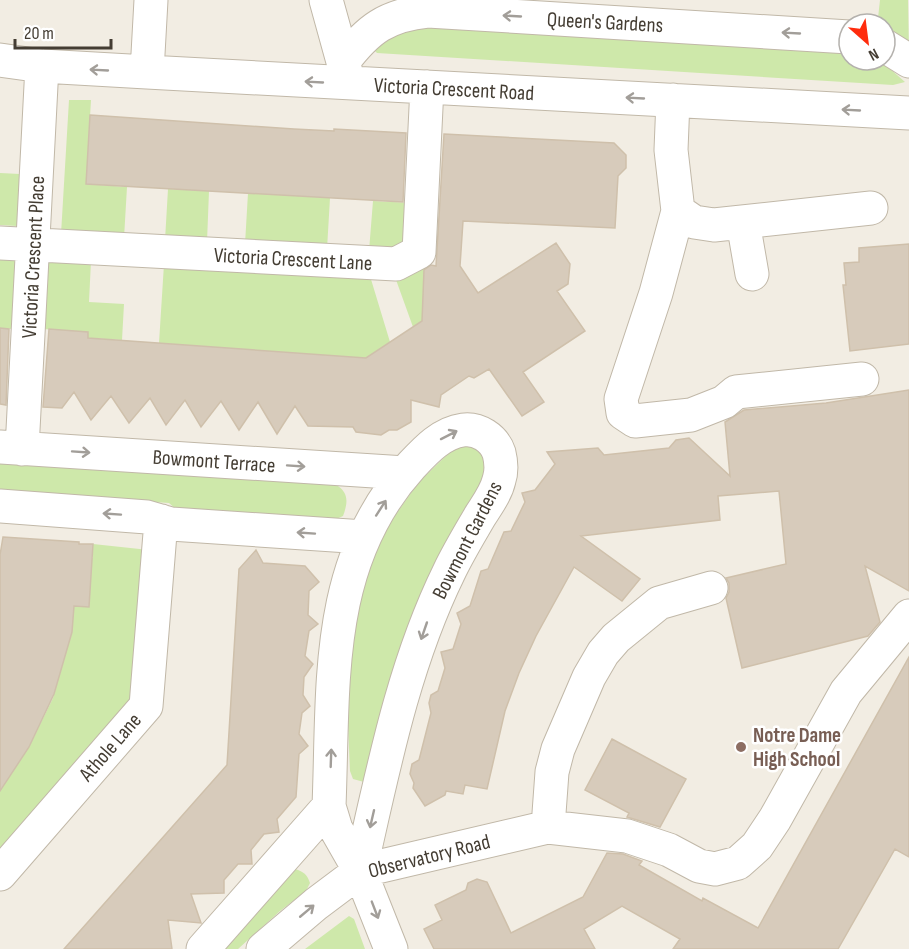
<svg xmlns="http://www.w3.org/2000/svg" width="909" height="949" font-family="'Sofia Sans Condensed',sans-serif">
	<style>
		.green { fill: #cee8aa }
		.building { fill: #d7cbbb; stroke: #cfc0ab; stroke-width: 1.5 }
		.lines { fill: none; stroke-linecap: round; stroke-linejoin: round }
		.minor-casing { stroke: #c1b8a8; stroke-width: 35 }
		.minor { stroke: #fff; stroke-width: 33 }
		.oneway { stroke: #a29e99 }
		.education-dot { fill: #8d6e63; stroke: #fff; stroke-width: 2 }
		.labels { text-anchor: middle; stroke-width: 5; stroke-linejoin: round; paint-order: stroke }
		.street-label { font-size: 21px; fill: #443d33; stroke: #fff }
		.education-label { font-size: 21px; font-weight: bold; fill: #785e54; stroke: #fff; text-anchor: start }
	</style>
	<rect width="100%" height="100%" fill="#f2ede3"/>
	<path class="green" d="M880 0H908L909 52 885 35V24H856V16L878 18Z
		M404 25 849 47V60H880L905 82 893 85 377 53 373 49Z
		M69 100H91L86 184 127 187 124 238 61 234Z
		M0 173 20 174 17 226 0 225Z
		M168 189 209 191 207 242 165 240Z
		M248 193 330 198 327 249 245 244Z
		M373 201 413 203 409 253 369 251Z
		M0 258 23 260 24 330 0 328Z
		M55 260 91 261 89 302 124 304 122 340 88 338V332L43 329 46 270 49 263Z
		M164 264 370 276 390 342 366 358 159 343Z
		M425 265 424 289 446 305 413 327 395 277Z
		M470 444 484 454 487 471 364 782 353 779 350 771 346 677 367 567 389 524 418 483 455 447Z
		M0 463 336 485C349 492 348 503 343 516L334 520 176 509 169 503 0 491Z
		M93 544 149 550 137 704 0 859V788L29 747 53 698 67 648 74 606 89 607 90 590H75L78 557 93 558Z
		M295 869C304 872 307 874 310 883L306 891 280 911 238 949H215Z
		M349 916 354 919 365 949H305Z"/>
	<path class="building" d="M90 115 294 129 334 131V129L406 133 403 202 86 184Z
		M444 134 614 143 626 155V168L618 176 615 228 463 221 460 266 478 293 556 243 570 264 568 284 557 291 585 331 523 372 544 402 522 416 489 369 474 378 469 376 441 395 439 407 411 400V422L397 430H389L381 435 356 432 353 427 308 426 295 406 277 434 258 402 239 430 221 401 201 427 185 400 166 425 150 398 129 423 111 396 91 420 74 392 62 408 43 407 49 329 88 332V338L366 358 422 321 424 270 431 265 436 266Z
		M909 244V344L850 351 843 285H846L844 263 859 262V248Z
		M0 328 9 329 6 405 0 404Z
		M909 390V591L865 566 880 622 868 636 742 668 726 598 729 592V583L726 578 786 564 779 491 718 496 720 520 581 536 640 579 622 601 574 567 536 636 519 673 505 711 487 789 465 785 463 794 446 791 445 795 425 806 413 788 414 783 410 774 412 764 419 760 431 713 429 703 431 695 438 691 445 668 441 652 453 649 461 624 457 613 470 606 481 571 488 569 504 532 511 531 525 502 522 493 535 490 555 464 547 452 598 448 604 455 669 448 676 440 689 438 730 476 725 422 744 410 826 403Z
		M3 537 79 542V544H93L89 607 74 606 72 632 54 694 29 747 0 791V555Z
		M256 550 263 563 305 566 319 582 309 591 308 615 318 624 309 631 305 656 313 664 304 677 303 695 310 706 302 713 299 734 308 746 299 754 296 797 277 819 279 832 264 834 251 850 252 864H238L224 880V893L191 894 201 923 168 920 172 949H64L227 765 239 569Z
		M909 657V857L895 849 838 949H673L680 939 622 906 584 929 595 949H434L424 929 442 920 435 905 466 890 468 883 477 879 487 882 511 933 583 897 607 853 623 854 642 861 639 865 702 901 703 898 758 928Z
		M612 739 686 779 660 827 627 817 629 813 585 790Z"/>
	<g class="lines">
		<defs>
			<path id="minor" d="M326 0 347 76
				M885 46 909 61
				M0 60 42 66 147 72 909 113
				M343 62C368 29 387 15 428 11L849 37
				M147 72 151 0
				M673 100 671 150 678 211 694 222 714 225 871 208
				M678 211 656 293 621 399 623 413 635 421 691 415 724 402 736 392 862 379
				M743 222 752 274
				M0 243 396 264 419 252 427 87
				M0 447 405 473
				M22 449 42 66
				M0 506 147 517 171 524 364 537
				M548 827 552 772 558 749 589 677 603 653 616 638 659 603 711 588
				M360 871C383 770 403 666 449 572 458 553 469 535 480 516 487 505 496 493 499 480 502 471 501 461 499 453 494 438 478 428 463 430 441 433 425 451 411 466 323 563 334 685 329 806L336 829 360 871 391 949
				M0 874 146 706 161 521
				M203 949 329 806
				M263 949 316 904 360 871 548 827 627 836 669 850 699 866 715 869 738 863 757 846 775 819 846 692 909 616"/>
		</defs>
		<use href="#minor" class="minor-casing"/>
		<use href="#minor" class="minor"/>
	</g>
	<defs><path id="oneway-shaft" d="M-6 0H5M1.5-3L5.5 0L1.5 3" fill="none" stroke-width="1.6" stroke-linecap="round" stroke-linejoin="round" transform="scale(1.5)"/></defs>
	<g class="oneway">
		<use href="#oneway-shaft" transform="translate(512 16) rotate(-177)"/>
		<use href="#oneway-shaft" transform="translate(791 33) rotate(-177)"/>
		<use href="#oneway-shaft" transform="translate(99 70) rotate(-177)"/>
		<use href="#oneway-shaft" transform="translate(314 82) rotate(-177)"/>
		<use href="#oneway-shaft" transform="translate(635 98) rotate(-177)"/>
		<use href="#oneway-shaft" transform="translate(851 110) rotate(-177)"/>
		<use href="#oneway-shaft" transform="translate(449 435) rotate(-27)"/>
		<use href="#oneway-shaft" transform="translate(81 452) rotate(4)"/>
		<use href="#oneway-shaft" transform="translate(296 466) rotate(4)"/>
		<use href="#oneway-shaft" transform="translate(381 508) rotate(-57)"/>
		<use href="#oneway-shaft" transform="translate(112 514) rotate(-176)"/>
		<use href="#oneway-shaft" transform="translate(306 533) rotate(-176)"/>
		<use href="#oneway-shaft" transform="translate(424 631) rotate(109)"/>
		<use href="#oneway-shaft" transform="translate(331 758) rotate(-88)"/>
		<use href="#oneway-shaft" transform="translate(372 819) rotate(103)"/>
		<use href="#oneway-shaft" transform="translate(375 910) rotate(69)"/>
		<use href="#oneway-shaft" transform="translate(307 911) rotate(-40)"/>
	</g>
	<circle class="education-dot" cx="741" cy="747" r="6"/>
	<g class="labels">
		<g class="street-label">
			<text transform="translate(605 22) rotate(3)" y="7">Queen's Gardens</text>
			<text transform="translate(454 89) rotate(3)" y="7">Victoria Crescent Road</text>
			<text transform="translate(33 257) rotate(-87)" y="7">Victoria Crescent Place</text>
			<text transform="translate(293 259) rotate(3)" y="7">Victoria Crescent Lane</text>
			<text transform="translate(214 461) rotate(4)" y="7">Bowmont Terrace</text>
			<text transform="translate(467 540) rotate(-63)" y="7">Bowmont Gardens</text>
			<text transform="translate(110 747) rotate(-49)" y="7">Athole Lane</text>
			<text transform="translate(429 856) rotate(-14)" y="7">Observatory Road</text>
		</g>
		<g class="education-label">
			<text x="753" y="742">Notre Dame<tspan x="753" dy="24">High School</tspan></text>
		</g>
	</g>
	<g transform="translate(867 42) rotate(152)"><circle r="28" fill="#ffffff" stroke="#b4b1ad" stroke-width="1.5"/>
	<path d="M0-4.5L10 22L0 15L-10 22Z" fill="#ff2c0d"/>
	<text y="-9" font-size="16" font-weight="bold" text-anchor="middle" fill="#443d33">N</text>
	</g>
	<path d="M15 39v9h96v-9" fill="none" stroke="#443d33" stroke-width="3"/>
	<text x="24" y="39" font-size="18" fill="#443d33" stroke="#ffffff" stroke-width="4.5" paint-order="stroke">20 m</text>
</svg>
